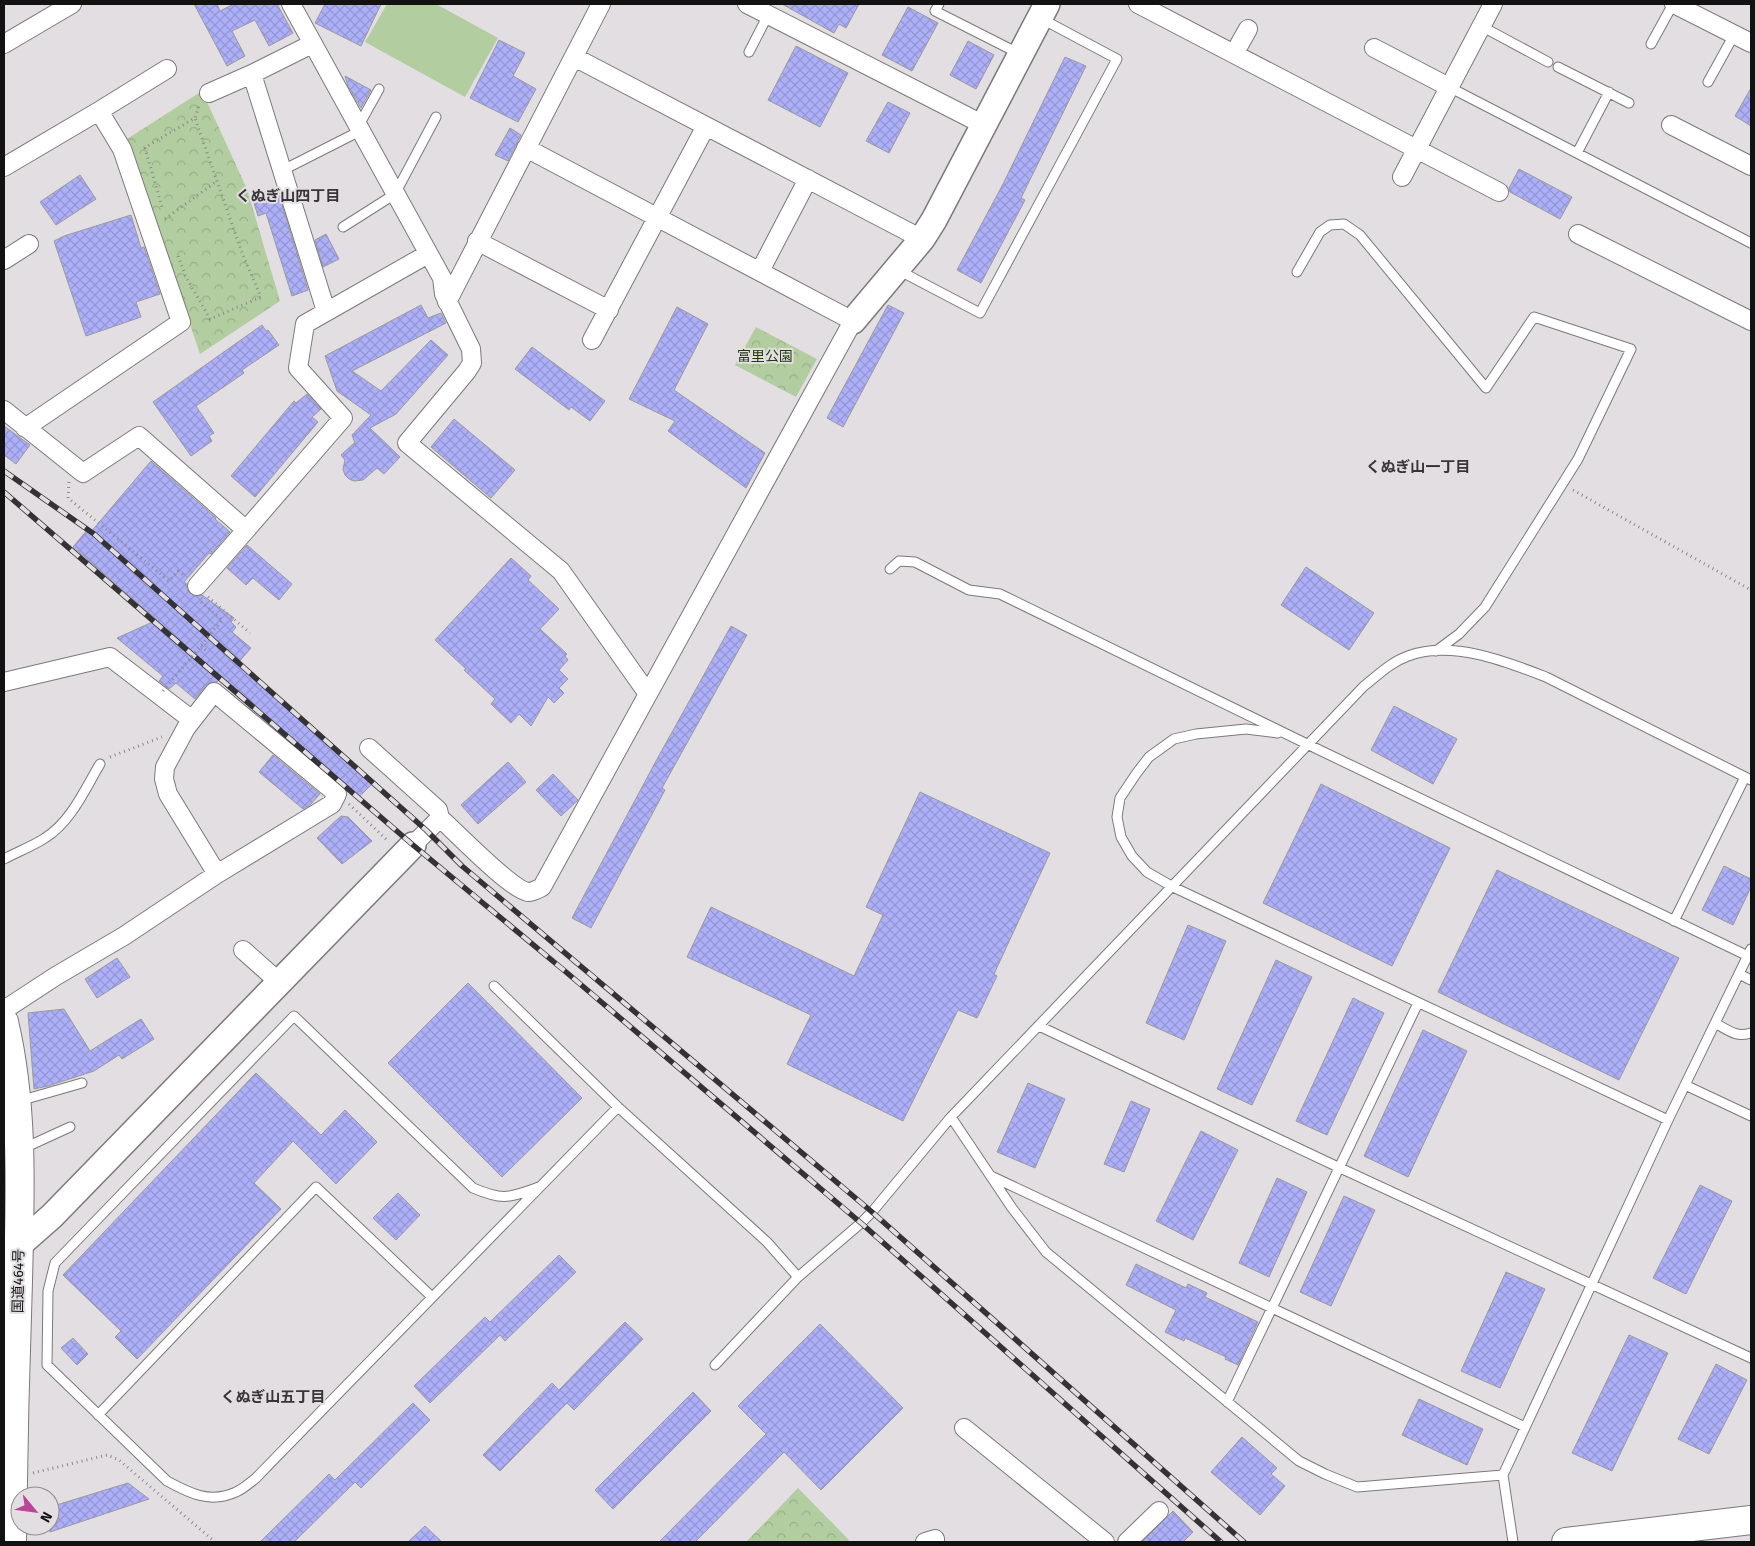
<svg xmlns="http://www.w3.org/2000/svg" width="1755" height="1546" font-family="'Fira Sans','Noto Sans JP',sans-serif">
	<style>
		.grass { fill: #b2cda0 }
		.park { fill: url(#park-crowns) }
		.building { fill: url(#building-cross-hatch); stroke: #999a9e }
		.lines { fill: none; stroke-linecap: round; stroke-linejoin: round }
		.lane-casing { stroke: #7c787c; stroke-width: 11 }
		.street-casing { stroke: #7c787c; stroke-width: 20 }
		.secondary-casing { stroke: #7c787c; stroke-width: 28 }
		.primary-casing { stroke: #7c787c; stroke-width: 30 }
		.highway-casing { stroke: #7c787c; stroke-width: 30 }
		.path { stroke: #8b888a; stroke-width: 3; stroke-dasharray: 1 4; stroke-linecap: butt }
		.lane { stroke: #fff; stroke-width: 9 }
		.street { stroke: #fff; stroke-width: 18 }
		.secondary { stroke: #fff; stroke-width: 25 }
		.primary { stroke: #fff; stroke-width: 28 }
		.highway { stroke: #fff; stroke-width: 28 }
		.rail-casing { stroke: #343234; stroke-width: 5.5 }
		.rail { stroke: #e3dee2; stroke-width: 4; stroke-dasharray: 11; stroke-linecap: butt }
		.path-bridge { stroke: #8b888a; stroke-width: 3; stroke-dasharray: 1 4; stroke-linecap: butt }
		.labels { text-anchor: middle; stroke-width: 4; stroke-linejoin: round; paint-order: stroke }
		.park-label { font-size: 14px; fill: #223b09; stroke: #e3dee2 }
		.street-label { font-size: 14px; fill: #131213; stroke: #e3dee2 }
		.neighbourhood-label { font-size: 15px; font-weight: bold; fill: #383538; stroke: #e3dee2 }
	</style>
	<defs>
		<pattern id="park-crowns" width="20" height="18" patternUnits="userSpaceOnUse" patternTransform="scale(1.25)"><rect width="20" height="18" fill="#b2cda0"/><path d="M2 6a3 3 0 1 1 6 0M12 15a3 3 0 1 1 6 0" fill="none" stroke="#98af89"/></pattern>
		<pattern id="building-cross-hatch" width="8" height="8" patternUnits="userSpaceOnUse" patternTransform="scale(1.25)"><rect width="8" height="8" fill="#adb0f8"/><path d="M0 0l8 8M0 8l8-8" fill="none" stroke="#9496d4"/></pattern>
	</defs>
	<rect width="100%" height="100%" fill="#e3dee2"/>
	<path class="grass" d="M387 4H436L498 38 465 97 365 42Z"/>
	<path class="park" d="M202 91 247 189 280 301 200 354 127 139Z
		M756 327 817 359 796 397 735 365Z
		M798 1488 849 1540 847 1542H746Z"/>
	<path class="building" d="M194 4H217L220 11 234 4H277L293 33 269 46 255 20 232 31 245 56 227 66Z
		M325 4H381L361 46 315 23Z
		M782 4H859L846 28 839 24 834 33Z
		M908 7 938 23 912 71 882 55Z
		M499 40 525 53 513 76 536 89 518 122 470 98Z
		M968 41 994 55 976 89 950 75Z
		M796 46 848 73 820 127 768 100Z
		M1065 57 1086 66 1021 198 1025 200 981 283 957 270 1003 184Z
		M345 76 371 90 361 108 348 86Z
		M1751 88V126L1735 116Z
		M888 102 910 113 889 153 866 141Z
		M510 128 521 135 508 161 495 155Z
		M1519 169 1572 197 1560 219 1510 192 1509 188Z
		M80 175 96 199 56 225 40 202Z
		M277 188 308 290 292 296 266 213 258 216 252 196Z
		M131 215 141 248 144 247 160 294 136 302 141 317 86 336 54 241 64 236Z
		M326 234 339 259 323 267 315 240Z
		M421 305 428 318 441 313 446 323 352 371 381 391 431 340 448 355 396 414 370 428 400 457 384 474 377 468 363 480 354 481 349 479 345 475 343 469 345 460 341 455 354 443 356 446 352 435 371 415 337 391 325 356Z
		M888 305 904 313 843 427 827 418Z
		M677 307 708 324 674 390 765 453 746 488 668 431 675 421 629 399Z
		M262 325 266 331 268 330 279 345 242 370 244 373 196 406 214 433 209 436 212 441 191 456 153 402Z
		M532 347 605 401 590 421 571 407 569 410 515 369Z
		M307 394 321 409 312 417 318 422 255 497 231 476 294 401 296 403Z
		M454 419 515 470 491 498 431 447Z
		M4 426 30 445 16 464 4 455Z
		M151 461 216 518 215 519 230 532 211 554 209 553 184 582 187 584V590L194 596 202 595 234 618 231 622 236 627 232 632 251 648 238 663 373 783 359 797 287 739 289 736 221 677 217 682H211L206 685 195 699 176 683 169 689 159 681 163 676 117 638 157 620 73 547 87 530 90 533Z
		M247 545 292 584 279 600 253 578 246 585 227 568Z
		M511 558 531 576 528 580 559 609 540 629 567 654 565 656 568 660 559 670 568 679 559 688 564 693 554 703 548 697 531 726 519 714 511 723 491 704 495 699 464 670 466 669 435 640Z
		M1306 567 1374 613 1349 650 1281 605Z
		M731 626 747 635 662 788 665 790 591 928 572 918 656 761Z
		M1394 706 1457 739 1433 784 1371 750Z
		M273 755 320 794 310 805 303 809 259 772Z
		M508 762 526 782 478 824 461 805Z
		M553 774 578 800 561 816 536 790Z
		M1321 784 1450 848 1392 966 1263 903Z
		M920 792 1050 853 994 974 997 976 977 1018 958 1010 903 1121 787 1064 811 1015 687 957 711 907 854 976 883 915 866 907Z
		M341 816 348 817 372 841 342 864 317 838Z
		M1724 866 1751 879V887L1733 925 1702 910Z
		M1497 870 1679 958 1619 1080 1438 992Z
		M1188 925 1226 941 1184 1040 1146 1023Z
		M117 958 130 977 97 998 85 979Z
		M1276 960 1312 977 1252 1105 1217 1089Z
		M468 983 582 1098 502 1177 388 1063Z
		M1353 998 1384 1013 1327 1135 1296 1121Z
		M64 1009 90 1051 141 1019 154 1039 122 1059 119 1055 94 1071 48 1086 34 1089 28 1013Z
		M1423 1030 1467 1051 1408 1177 1364 1156Z
		M256 1073 321 1135 345 1110 377 1142 336 1184 293 1141 254 1183 281 1209 137 1359 115 1337 121 1331 63 1275Z
		M1028 1083 1065 1099 1035 1168 997 1152Z
		M1131 1101 1150 1109 1124 1172 1104 1164Z
		M1201 1131 1238 1150 1193 1240 1156 1221Z
		M1277 1178 1307 1192 1269 1277 1239 1263Z
		M1700 1185 1732 1201 1686 1294 1653 1278Z
		M398 1193 420 1215 396 1240 373 1218Z
		M1344 1196 1375 1210 1331 1306 1300 1292Z
		M559 1255 576 1272 505 1341 500 1335 430 1403 414 1386 485 1317 490 1322Z
		M1136 1264 1186 1288 1188 1284 1207 1293 1205 1297 1258 1322 1238 1365 1225 1359 1226 1357 1185 1338 1184 1341 1165 1332 1176 1310 1126 1285Z
		M1506 1272 1545 1289 1500 1388 1461 1371Z
		M625 1322 643 1339 574 1410 567 1403 500 1471 483 1455 552 1383 559 1390Z
		M820 1324 903 1408 821 1490 784 1452 695 1542H659L766 1434 738 1406Z
		M1629 1335 1668 1353 1612 1471 1572 1453Z
		M73 1338 88 1354 77 1365 61 1348Z
		M1716 1364 1747 1380 1709 1454 1678 1439Z
		M693 1392 711 1411 613 1509 595 1490Z
		M1419 1399 1483 1429 1467 1465 1402 1435Z
		M413 1403 430 1420 361 1488 355 1482 294 1542H260L329 1474 335 1480Z
		M1242 1437 1277 1468 1271 1474 1285 1486 1260 1515 1211 1472Z
		M128 1483 149 1499 50 1532V1507Z
		M1173 1511 1193 1532 1183 1542H1142Z
		M425 1526 442 1542H408Z"/>
	<g class="lines">
		<defs>
			<path id="lane" d="M939 4 935 11 1020 54
				M1481 26 1548 62
				M1651 44 1673 4
				M749 52 768 15
				M1558 67 1629 103
				M1708 82 1734 35
				M1449 87 1751 243
				M1577 153 1609 92
				M289 167 354 134 379 89
				M343 227 395 194 436 117
				M898 270 980 313 1117 59 1042 19
				M1297 272 1320 232 1330 225 1344 224 1360 235 1486 388 1534 317 1631 349 1578 459 1485 607 1459 634 1436 651
				M890 569 899 561 915 562 969 590 1000 594 1309 745 1748 956
				M1278 733 1246 729 1196 734 1174 739 1149 757 1136 774 1120 798 1117 817 1121 837 1132 856 1147 872 1173 887 1668 1120
				M4 859C17 852 33 846 45 838 71 822 85 789 100 764
				M1674 921 1745 777
				M1739 974 1751 980
				M494 986 618 1107 767 1242 798 1277
				M1715 1023C1728 1030 1736 1038 1751 1033
				M1039 1026 1338 1167 1751 1358
				M1685 1085 1751 1116
				M19 1101 82 1083
				M951 1117 1012 1208 1046 1252 1299 1461 1325 1474 1357 1487 1503 1475
				M22 1149 70 1127
				M991 1176 1525 1427
				M539 1187C508 1198 504 1201 473 1188L294 1016 55 1263 48 1291 47 1365 167 1481C189 1493 210 1504 236 1492 243 1489 250 1483 256 1478 376 1354 497 1231 618 1107
				M715 1365 798 1277 861 1223 872 1212 951 1117 1364 686C1378 675 1391 662 1408 656 1452 640 1505 661 1546 677L1751 780
				M1227 1402 1418 1003
				M98 1415 316 1187 431 1296
				M1513 1542 1503 1475 1668 1120 1751 949"/>
			<path id="street" d="M291 4 442 278 444 294 471 349 472 363 467 371 407 443 561 571 648 694
				M747 4 984 125
				M1138 4 1499 192
				M1674 4 1751 43
				M4 44 72 4
				M312 44 252 74 326 311
				M1374 48 1449 87
				M1234 54 1248 29
				M574 57 922 239
				M209 93 252 74
				M1671 125 1751 166
				M4 167 99 111 167 69
				M1402 177 1493 4
				M1578 234 1751 321
				M477 241 609 310
				M4 260 29 244
				M760 271 808 179
				M447 302 601 4
				M592 340 706 126
				M4 410 83 473 139 436 246 530 343 418 298 368 305 324 428 254
				M25 428 181 322 122 149 99 111
				M197 586 246 530
				M4 682 110 657 192 720
				M369 748 438 810 440 818
				M413 845 440 818C456 832 510 889 528 892 533 892 538 889 542 887L853 321 526 148
				M243 950 279 982
				M4 1010 56 976 124 936 217 874 332 804 337 794 214 692 186 728 165 767 164 779 168 794 217 874
				M964 1428 1105 1542
				M925 1542 935 1539V1542
				M1127 1542 1159 1511"/>
			<path id="secondary" d="M853 321 922 239 934 220 1047 4
				M19 1245 52 1216 413 845"/>
			<path id="primary" d="M1566 1542 1751 1520"/>
			<path id="highway" d="M4 1022C24 1107 20 1195 18 1281 15 1368 13 1455 12 1542"/>
		</defs>
		<use href="#lane" class="lane-casing"/>
		<use href="#street" class="street-casing"/>
		<use href="#secondary" class="secondary-casing"/>
		<use href="#primary" class="primary-casing"/>
		<use href="#highway" class="highway-casing"/>
		<path class="path" d="M144 148 195 118 199 106
			M145 148 162 207
			M165 219 217 181
			M178 256 186 277 210 319 261 297 242 253 195 118
			M69 482 68 498 169 581 178 571 185 576
			M1573 490 1751 590
			M208 597 250 633
			M201 602 222 620
			M201 646 208 652
			M110 757 162 737
			M349 804 388 841
			M33 1473 107 1455 119 1460 215 1542"/>
		<use href="#lane" class="lane"/>
		<use href="#street" class="street"/>
		<use href="#secondary" class="secondary"/>
		<use href="#primary" class="primary"/>
		<use href="#highway" class="highway"/>
		<defs>
			<path id="rail" d="M4 471 94 534 426 830 462 866 872 1212 1244 1542
				M4 492 413 845 566 972 861 1223 1221 1542"/>
		</defs>
		<use href="#rail" class="rail-casing"/>
		<use href="#rail" class="rail"/>
		<path class="path-bridge" d="M163 691 222 620"/>
	</g>
	<g class="labels">
		<g class="park-label">
			<text x="765" y="361">富里公園</text>
		</g>
		<g class="street-label">
			<text transform="translate(18 1281) rotate(-89)" y="5">国道464号</text>
		</g>
		<g class="neighbourhood-label">
			<text x="288" y="201">くぬぎ山四丁目</text>
			<text x="1418" y="472">くぬぎ山一丁目</text>
			<text x="273" y="1402">くぬぎ山五丁目</text>
		</g>
	</g>
	<rect width="1755" height="1546" fill="none" stroke="#131213" stroke-width="10"/>
	<g transform="translate(35 1511) rotate(119)"><circle r="24" fill="#e3dee2" stroke="#908c8f"/>
	<path d="M0-4L9 19L0 12L-9 19Z" fill="#bc449a"/>
	<text y="-8" font-size="14" font-weight="bold" text-anchor="middle" fill="#131213">N</text>
	</g>
</svg>
